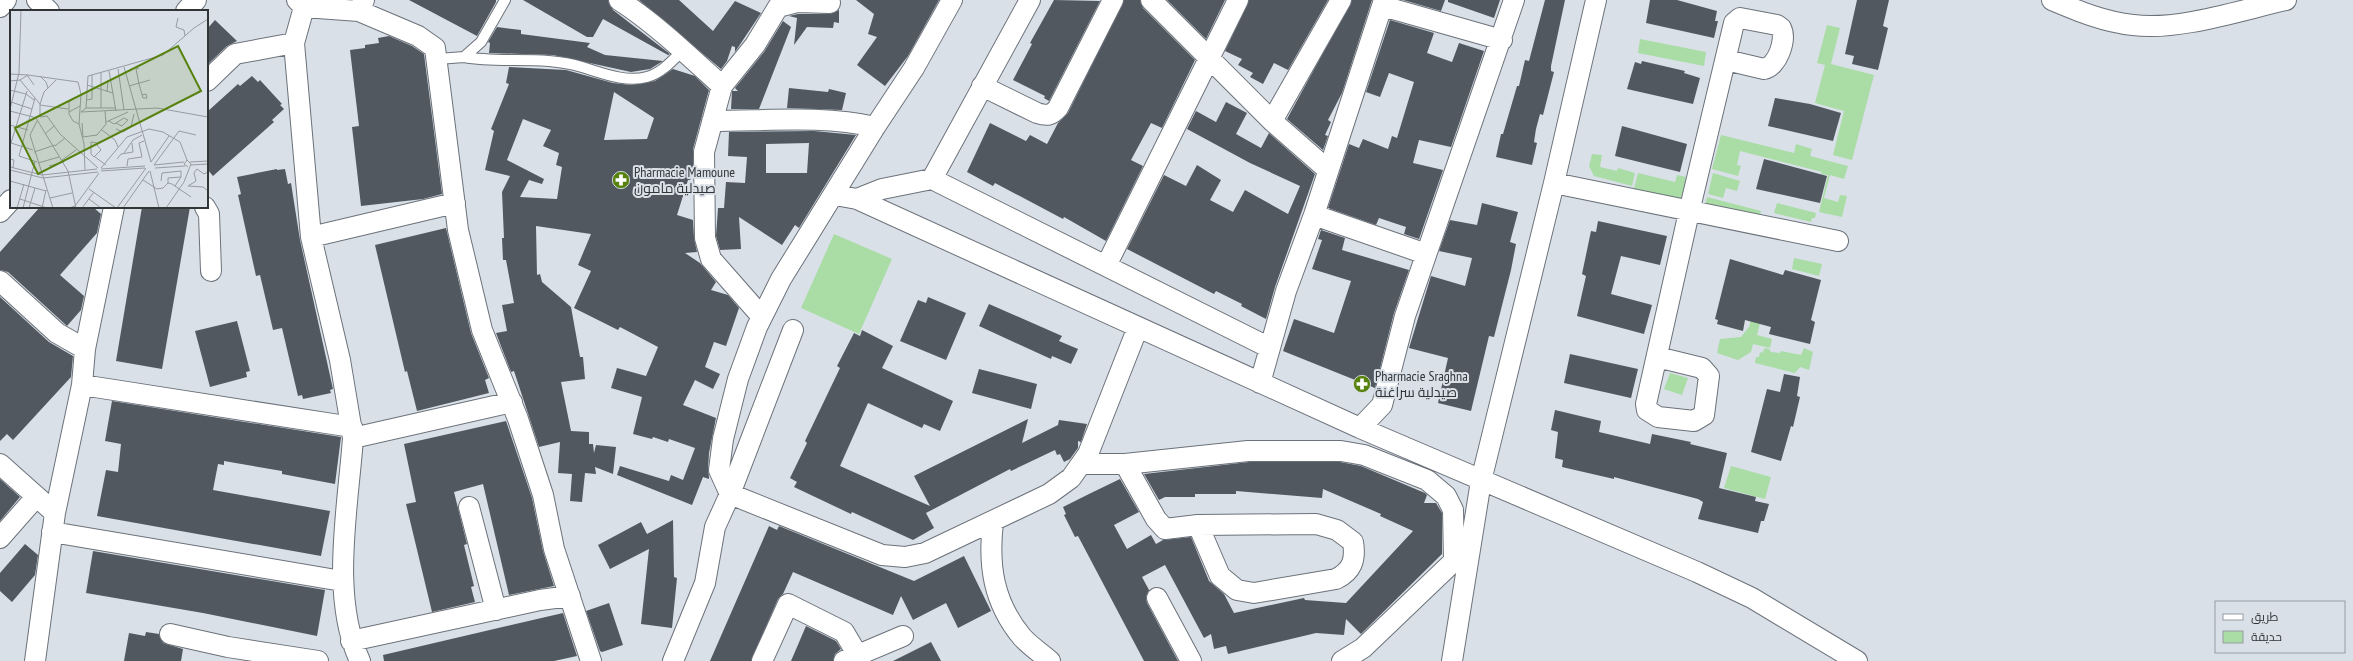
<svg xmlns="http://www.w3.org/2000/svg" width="2353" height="661" font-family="'PT Sans Narrow',Cairo,sans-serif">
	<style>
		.green { fill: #aadca6 }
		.building { fill: #525860; fill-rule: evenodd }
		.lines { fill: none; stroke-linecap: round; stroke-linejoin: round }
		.service-casing { stroke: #6c727a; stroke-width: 12 }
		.minor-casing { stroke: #6c727a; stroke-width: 22 }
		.service { stroke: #fff; stroke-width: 10 }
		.minor { stroke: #fff; stroke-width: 20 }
		.labels { text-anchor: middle; stroke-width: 4; stroke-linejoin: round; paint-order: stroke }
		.poi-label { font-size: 14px; fill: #323538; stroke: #d9e0e8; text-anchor: start }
		.inset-road { fill: none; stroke: #969ca2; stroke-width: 1 }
		.view { fill: #57820d; fill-opacity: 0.15; stroke: #57820d; stroke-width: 2 }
		.inset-edge { fill: none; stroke: #323538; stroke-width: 2 }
	</style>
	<rect width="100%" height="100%" fill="#d9e0e8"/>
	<path class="green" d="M1827 25 1840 28 1831 64 1874 75 1852 160 1833 155 1844 111 1815 103 1825 65 1817 63Z
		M1640 39 1706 52 1704 66 1638 53Z
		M1721 135 1794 153 1796 144 1812 149 1810 156 1848 166 1844 179 1830 175 1824 198 1838 202 1840 195 1847 196 1842 217 1819 212 1828 175 1821 174 1822 172 1740 151 1737 165 1741 166 1738 176 1712 169Z
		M1592 154 1602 155 1600 167 1617 171 1618 168 1635 173 1632 186 1594 176 1589 166Z
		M1638 173 1675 182 1677 175 1686 177 1682 195 1679 200 1633 192Z
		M1713 173 1740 181 1737 191 1726 188 1723 198 1708 194Z
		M1707 197 1761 211 1758 222 1704 209Z
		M1777 203 1816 213 1815 218H1812L1811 222 1774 213Z
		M834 234 892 259 859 334 801 308Z
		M1794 258 1822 264 1819 276 1792 269Z
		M1756 301 1765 303 1757 335 1772 339 1770 348 1753 344 1751 352 1738 360 1717 353 1720 339 1741 337 1749 327Z
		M1765 348 1769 349 1771 352 1780 353 1781 351 1801 355 1804 348 1813 352 1809 370 1800 367 1795 373 1755 363 1756 357H1759L1760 352 1762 353Z
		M1670 373 1688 378 1682 395 1664 389Z
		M1731 466 1771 477 1765 499 1724 488Z"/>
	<path class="building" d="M409 0H496V2L477 36Z
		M523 0H608L613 10 670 54 668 55 603 19 593 37H587Z
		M639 0H679L713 31 735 1 761 13 735 52V47L732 46 727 61 721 69Z
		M856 0H939L908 56 885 86 857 65 877 37 868 34 874 14Z
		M1054 0 1100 1 1049 101 1044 98 1045 96 1013 80 1032 44 1030 43Z
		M1124 0H1140L1143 8 1195 60 1162 128 1151 123 1131 160 1143 166 1106 241 1064 217 1063 219 995 183 993 186 967 172 990 123 1026 141 1030 135 1047 144 1058 123 1068 113Z
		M1167 0H1225L1206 39Z
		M1249 0H1328L1288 70 1274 63 1263 84 1250 77 1253 73 1238 65 1242 59 1225 51Z
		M1352 0H1372L1342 93 1328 120 1331 122 1325 135 1328 136 1323 150 1287 119Z
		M1403 0H1445L1441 11Z
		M1448 0H1500L1494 18 1448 2Z
		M1545 0H1565L1551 66V71L1554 72 1543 115 1540 114 1536 129 1534 142 1537 143 1532 165 1496 157 1501 134H1503L1517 86H1519L1525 60 1529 61Z
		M1650 0H1677L1717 11 1715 21H1718L1714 38 1646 23Z
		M1857 0H1889L1883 26 1888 28 1878 70 1852 64 1854 56 1845 54Z
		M839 10V23L834 22 833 28 807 27 794 45 797 18 789 16 798 14H830Z
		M215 20 237 41 227 46 207 65V29Z
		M1390 20 1434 33 1427 53 1452 62 1459 43 1484 51 1451 147 1419 140 1413 163 1443 170 1419 239 1404 234 1406 227 1379 218 1376 225 1328 208 1349 144 1359 148 1363 139 1388 149 1392 136 1397 138 1414 82 1389 73 1380 97 1366 92Z
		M783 21 791 27 759 109H731L732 91H738L735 88 764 52Z
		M497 27 521 30V34L590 43 587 47 605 55 663 61 650 69 631 72 553 55 489 53 490 43 488 42Z
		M389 36 412 46 424 54 442 194 423 199 361 206 352 127 359 126 350 50 365 48V45L379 43 378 38Z
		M1642 61 1685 71 1684 73 1700 78 1693 104 1627 89 1635 62 1641 64Z
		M509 67 566 70 613 83 631 85 655 81 673 69 695 76 709 90 693 149V172L690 180H688L677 215 693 220 694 238 697 252 685 253 700 263 716 282 711 290 728 295 739 308 726 346 714 342 705 367 720 374 713 389 695 380 683 405 716 418 709 453 708 469 709 477V479L703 477 692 505 617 475 620 466 669 481 671 475 683 480 695 448 669 439 668 442 653 437 652 439 633 434 642 397 611 388 617 368 646 376 658 347 620 327 618 330 574 308 591 271 578 265 591 234 536 226 537 275 540 274 542 282 571 307 580 357H583L585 379 561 382 571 431 589 432V444H593L594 453 596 445 616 447 613 474 595 467 596 474 585 473 582 502 570 501 572 474 558 473 560 442 539 447 514 371 511 372 496 333 507 331 502 305 514 303 506 260H503L502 238H504L502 192 510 176 485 170 494 131 491 129 509 84 506 83ZM614 92 654 118 647 139 604 140ZM523 119 551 130 543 146 559 153 556 165 562 167 557 199 520 197 529 180 542 184 544 179 507 160Z
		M252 76 258 82 260 80 282 104 280 105 284 109 272 120 274 122 213 176 207 169V112L238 84 240 86Z
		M789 88 828 92 829 89 846 93 842 110 787 108Z
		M1775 98 1810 104 1841 113 1833 141 1768 126Z
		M1226 102 1247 113 1236 134 1261 148 1269 133 1315 174 1275 287 1266 319 1241 306 1242 304 1216 291 1214 294 1127 249 1164 175 1186 186 1197 165 1221 180 1210 200 1233 212 1245 190 1288 214 1300 186 1250 163 1187 129 1196 111 1216 122Z
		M1622 126 1687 144 1680 172 1615 156Z
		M814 131 856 135 799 228 795 225 782 245 739 217 741 249 720 250 716 236 718 208H724L726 182 745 183 747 157 728 156 729 132ZM809 143 807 173H766V144Z
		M1764 159 1827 176 1820 203 1756 189Z
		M277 169V170L285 169 288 184 291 183 300 240 333 389 330 390 331 393 303 399 302 395 298 396 282 328 273 330 260 275 256 276 238 195 241 194 237 177Z
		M1482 203 1518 212 1510 242 1516 244 1511 270 1494 337 1489 336 1471 411 1438 403 1448 358 1409 348 1431 276 1465 286 1472 258 1439 251 1450 220 1477 225Z
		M40 207H93L101 214 97 233 60 275 84 296 81 310 67 326 8 272 0 270V252Z
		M142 207H190L162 369 116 361Z
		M1598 221 1667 236 1660 265 1621 256 1611 294 1652 305 1644 334 1577 316 1586 276 1582 274 1591 231 1596 232Z
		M446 228 471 333 489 378 485 380 489 393 417 411 407 371 405 372 375 245Z
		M1321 230 1345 238 1342 250 1409 270 1394 313 1375 388 1283 351 1294 319 1334 333 1351 281 1312 269 1322 240 1318 239Z
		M1730 259 1783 275 1785 270 1821 280 1811 320 1815 322 1810 344 1769 334 1771 327 1745 320 1743 331 1717 324 1718 320 1715 319Z
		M0 297 49 342 73 356 71 377 13 440 7 434 0 441Z
		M928 297 966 313 946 360 900 341 918 300 926 303Z
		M989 304 1062 336 1059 341 1078 349 1071 364 1052 356 1051 359 979 326Z
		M237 321 250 371 246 372 247 377 210 387 195 331Z
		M862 330 893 346 882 368 953 401 940 431 924 424 922 428 868 403 840 466 930 506 914 476 1028 419 1022 443 1058 425 1059 420 1087 424 1081 442 1078 441V448L1070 459 1064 462 1060 454 1057 455 1055 450 1011 471 1010 469 926 513 934 528 913 540 852 512 851 514 794 487 797 482 790 478 807 443 805 441 840 368 837 366 854 333 860 336Z
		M1570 354 1638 369 1631 398 1564 383Z
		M979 369 1037 384 1031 409 972 393Z
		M1784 374 1800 377 1797 396 1800 397 1793 427 1791 426 1781 461 1751 452 1767 389 1780 392Z
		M112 401 341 437 335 484 282 474V471L224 461V465L218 464 213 490 330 511 321 556 97 516 106 470 118 472 121 444 105 441Z
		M1555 410 1601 421 1599 432 1650 444 1652 434 1691 442 1690 444 1727 453 1719 488 1756 497 1755 501 1769 504 1764 521H1761L1758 533 1698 519 1703 502 1698 499 1614 477V479L1562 467 1563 460 1555 458 1558 432 1551 430Z
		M506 421 532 498 543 551 554 586 509 595 483 484 454 492 467 544 464 545 474 586 471 587 475 602 432 612 406 504 416 502 404 444Z
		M1249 462H1340L1361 466 1425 493 1427 495 1424 503H1436L1442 513V554L1361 634 1346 619 1344 635 1316 633 1228 654 1226 646 1214 649 1211 634 1204 638 1165 565 1142 577 1149 590 1146 597 1147 603 1178 661H1144L1078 536 1075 537 1064 515 1066 514 1063 507 1091 493 1120 479 1139 512 1114 525 1127 549 1151 535 1156 544 1163 540 1191 537 1209 581 1224 594 1234 613 1304 598 1305 600 1346 603 1413 531 1380 516 1381 514 1323 489 1322 498 1236 491V494H1195V497H1165L1159 500 1144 474Z
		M0 479 20 497 0 521Z
		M673 520 674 577 677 578 672 628 641 624 649 549 610 569 598 545 641 522 647 534Z
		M769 526 777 530 779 526 914 581 964 556 991 611 958 628 946 603 913 620 901 596 893 615 793 572 783 594 778 599 751 661H710Z
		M25 544 38 555 35 575 12 602 0 591V573Z
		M93 551 325 590 317 636 203 613 86 593Z
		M609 603 623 645 602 652 600 651 586 611Z
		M563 613 577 656 554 661H384L383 655Z
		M806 626 836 641 841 649 835 654 833 661H791Z
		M146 632 159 634 163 643 183 649 181 661H124L129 633 145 636Z
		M931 642 941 661H893Z"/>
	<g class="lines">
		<defs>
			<path id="service" d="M464 57C503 64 543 55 582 67 602 73 626 83 647 77 662 73 673 60 683 50
				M438 59 464 57 481 42 505 0"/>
			<path id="minor" d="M37 0 49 11
				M297 0 304 7 359 11
				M364 0 359 11 418 36 435 48 458 230 482 330 518 419 543 495 554 549 591 661
				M619 0C656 24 689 56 722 86
				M1151 0 1272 121 1328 170
				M2052 0C2078 11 2104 22 2133 25 2179 31 2241 10 2286 0
				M1382 6 1502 40
				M0 7 6 0
				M304 7 294 43 311 237 340 360 353 438C348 508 330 597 360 661
				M186 11 196 0
				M207 81 235 54 294 43
				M982 86 1037 113C1047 116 1051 116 1058 108L1113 0
				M712 121C766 121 823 115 875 127
				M1272 121 1341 0
				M932 179 1270 348
				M1554 183 1838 241
				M835 195 857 199 1360 428 1697 572 1752 598 1857 661
				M857 199 882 189 932 179 1030 0
				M205 207 209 214 211 271
				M0 212 11 200
				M1314 215 1426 254
				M311 237 455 203
				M1106 266 1238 0
				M0 281 57 333 85 349
				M762 317 711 259 705 238 704 152 722 86 755 45 778 7 797 2 830 3
				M793 330 730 494 882 555 905 557 925 553 1049 494 1071 478 1088 454 1138 327
				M1657 357 1702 368 1709 376 1704 415 1694 421 1658 417 1647 410 1646 404 1689 212 1734 23 1740 18 1777 25 1781 28C1787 40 1777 67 1764 69L1726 60
				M1260 383 1286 291 1314 215 1384 0
				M82 385 352 427
				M1360 428 1382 405 1405 316 1514 0
				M353 438 512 402
				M0 464 55 513
				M1082 464H1125L1248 451H1341L1364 455 1427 480 1446 496 1453 510 1454 561 1363 648 1342 661
				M1125 464 1156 519 1165 529 1198 525 1316 524 1337 530 1353 542C1356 560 1352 571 1336 579L1254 593 1237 590 1220 576 1198 525
				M469 507 496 610
				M993 522C988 565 993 602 1022 637 1030 646 1041 653 1050 661
				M52 532 342 581
				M0 538 36 497
				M1157 598 1191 661
				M170 634 228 647 318 661
				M351 641 540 600 570 596
				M35 661 55 513 82 385 85 349 114 207
				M673 661 705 583 715 527 730 494 719 470 723 439 738 379 757 327 781 279 875 127 914 68 952 0
				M762 661 788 604 844 632 857 654
				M844 661 903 636
				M1452 661 1481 481 1554 183 1596 0"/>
		</defs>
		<use href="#service" class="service-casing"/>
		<use href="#minor" class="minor-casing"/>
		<use href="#service" class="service"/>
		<use href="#minor" class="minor"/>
	</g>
	<defs>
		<symbol id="pharmacy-disc" viewBox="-11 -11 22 22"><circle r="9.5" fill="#57820d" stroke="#d9e0e8"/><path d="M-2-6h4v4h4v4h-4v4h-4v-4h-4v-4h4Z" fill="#fff"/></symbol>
	</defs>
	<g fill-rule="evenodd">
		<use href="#pharmacy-disc" x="611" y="170" width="20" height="20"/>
		<use href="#pharmacy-disc" x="1352" y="374" width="20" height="20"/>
	</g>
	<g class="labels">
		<g class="poi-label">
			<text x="634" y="177">Pharmacie Mamoune<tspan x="634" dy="16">صيدلية مامون</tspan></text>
			<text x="1375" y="381">Pharmacie Sraghna<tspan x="1375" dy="16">صيدلية سراغنة</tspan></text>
		</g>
	</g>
	<g transform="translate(10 10)">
		<rect width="198" height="198" fill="#d9e0e8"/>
		<path class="inset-road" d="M168 8 166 17 174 20 175 26M114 57 141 152M129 58 126 59 129 74 133 88H137L136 84 132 85M108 59 114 100M99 61 106 101M91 63V98M0 64 18 65M17 65 24 75M30 66 36 72 38 78M10 70 18 65 68 72 71 84 69 114 74 134 75 160M0 71 10 70 30 94V107L37 106 50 124 88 158M77 75 103 83M119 76 140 70M0 80 16 84 24 90M17 81 1 133 23 140M97 82 98 70M25 88 9 146 27 152M63 89 59 92V104L63 111 69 114M76 90 82 89V65M1 92 22 99M30 94 34 82 46 70M30 95 58 99M76 98H105M0 99 9 63 11 0M0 101 27 108M59 102 70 96M71 102 76 98 78 66 153 45 184 18 198 9M71 102 147 98 198 107M26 108 58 161 66 198M27 111 20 125 43 198M99 111 104 114 106 113 114 108 118 110 112 116 106 113M96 112 118 102M72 113 73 127 87 125 96 114 95 101M0 115 18 120M106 119 113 122 121 117 124 104M92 120 105 130 108 137M35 124 44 116M87 133 81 132V144L84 147 91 140 87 135 90 131M45 136 55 128M24 142 45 135M114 143 123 130 132 125M85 147 96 155M0 149 4 150 3 158M107 149 111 144 123 142 122 133M52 150 66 140M141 152 159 126M180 152 198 151M28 153 49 147M144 155 169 121 186 125M144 155 174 152M181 155 198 154M39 156 54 152M117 156 118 149 132 147 129 133 134 131M0 157 32 165 87 159M91 158 117 127 139 119 153 122 170 132 177 150M145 158 175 156M91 159 135 156M0 160 33 168 88 162M91 161 135 158M140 161 149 198M198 162 194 164 187 159 184 163 186 171 178 176 193 177 198 181M133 170 147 179 153 178 158 173 162 174 181 187M0 171 36 181M151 171 152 163 171 161V167L165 176M158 173V168L171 167M79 179 106 198M40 188 62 183M10 189 37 198M79 189 91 198M7 198 14 174M13 198 25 151M19 198 25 178M32 198 36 180M59 198 65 196 89 163M72 198 84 182M107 198 136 158M113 198 139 161M156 198 174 172 181 154 177 150 174 154 178 157"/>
		<path class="view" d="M168 36 191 81 28 164 5 118Z"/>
		<rect width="198" height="198" class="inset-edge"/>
	</g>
	<rect x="2215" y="601" width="130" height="52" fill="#d9e0e8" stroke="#969ca2"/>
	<rect x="2223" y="614" width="20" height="6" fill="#ffffff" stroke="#969ca2"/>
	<text x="2251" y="621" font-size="12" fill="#323538">طريق</text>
	<rect x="2223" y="631" width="20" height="12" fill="#aadca6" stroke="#969ca2"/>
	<text x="2251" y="641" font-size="12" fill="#323538">حديقة</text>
</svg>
